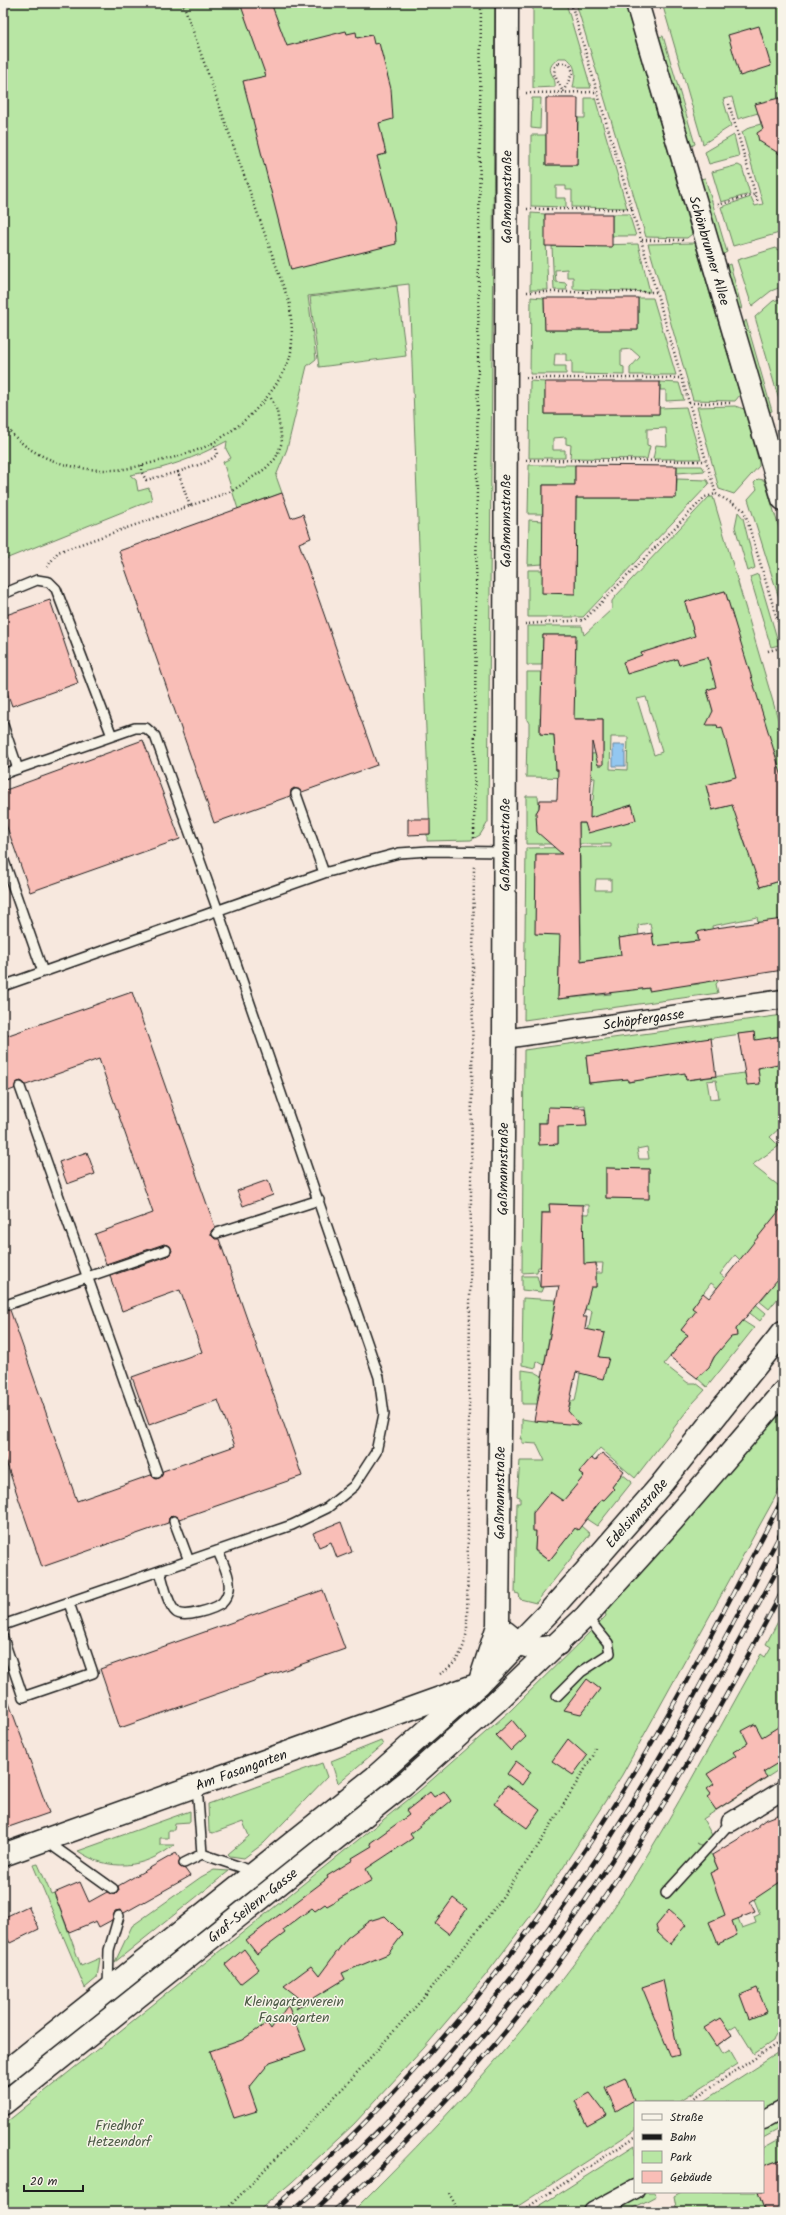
<svg xmlns="http://www.w3.org/2000/svg" width="786" height="2215" font-family="Kalam,sans-serif">
	<style>
		.green { fill: #b8e6a4; stroke: #6a8160; fill-rule: evenodd }
		.water { fill: #93c7f0; stroke: #63839b }
		.building { fill: #f9beb7; stroke: #1c1c1c }
		.lines { fill: none; stroke-linecap: round; stroke-linejoin: round }
		.service-casing { stroke: #1c1c1c; stroke-width: 12 }
		.minor-casing { stroke: #1c1c1c; stroke-width: 21 }
		.tertiary-casing { stroke: #1c1c1c; stroke-width: 25 }
		.secondary-casing { stroke: #1c1c1c; stroke-width: 25 }
		.path { stroke: #1c1c1c; stroke-width: 2.5; stroke-dasharray: 1 3; stroke-linecap: butt }
		.service { stroke: #f7f3e8; stroke-width: 9 }
		.minor { stroke: #f7f3e8; stroke-width: 18 }
		.tertiary { stroke: #f7f3e8; stroke-width: 22 }
		.secondary { stroke: #f7f3e8; stroke-width: 22 }
		.rail-casing { stroke: #1c1c1c; stroke-width: 4.5 }
		.rail { stroke: #f7f3e8; stroke-width: 3; stroke-dasharray: 9; stroke-linecap: butt }
		.labels { text-anchor: middle; stroke-width: 3; stroke-linejoin: round; paint-order: stroke }
		.street-label { font-size: 14px; fill: #1c1c1c; stroke: #f7f3e8 }
		.park-label { font-size: 14px; fill: #4b5945; stroke: #f7f3e8 }
	</style>
	<rect width="100%" height="100%" fill="#f7e8de"/>
	<filter id="ink" filterUnits="userSpaceOnUse"><feTurbulence type="fractalNoise" baseFrequency=".025" numOctaves="2"/><feDisplacementMap in="SourceGraphic" scale="8" xChannelSelector="R" yChannelSelector="G"/><feConvolveMatrix kernelMatrix="1 2 1 2 8 2 1 2 1" color-interpolation-filters="sRGB"/></filter>
	<g filter="url(#ink)">
		<path class="green" d="M3 3H495L488 822 480 835 471 840 427 841V834H430L409 284 308 296 316 359 307 366 287 449 276 476 282 493 238 509 223 462 231 458 226 449 227 441C195 458 165 469 130 475L136 480 138 491 149 488 152 500 3 560Z
			M533 3H566L591 88H573C575 75 578 68 567 58H559C541 71 557 74 555 87L533 88Z
			M576 3H625L692 234 687 238 646 237Z
			M662 3H783V232L733 246 721 207 751 197 755 206 763 204 742 132 750 127 761 124 758 113 738 119 732 97 723 99 731 126 703 144Z
			M663 36 695 144 690 147 659 37Z
			M532 98H541L540 129 531 128Z
			M585 98H595L627 208 572 207V190H566V186H556V198H566V207L531 206V135H546V165H577L578 118H585Z
			M734 135 739 156 709 164 705 152Z
			M738 165 742 167 750 194 721 202 712 172Z
			M705 178 727 252 722 255 700 179Z
			M531 213 545 214 548 290H530Z
			M612 214H629L636 236H612Z
			M695 243 740 395 735 401 693 400 648 244Z
			M638 244 650 292 573 289V277H567V269L555 270 556 282 566 283 567 290H554L552 246Z
			M776 248 777 250 783 248V283L781 284V287L771 291 752 306 737 260Z
			M730 264 742 309 736 306 725 266Z
			M397 286 406 356 319 367 310 297Z
			M531 297 544 298 545 330H638V298H653L676 375H630V368L640 357 631 349 621 350V366L624 367V375L572 374V361H566V354H555L554 366H566V374H530Z
			M783 298V414L755 317 773 301Z
			M746 320 772 411 767 413 743 325Z
			M530 381 545 382V414H659V408L686 407 701 459H653L656 445 667 446 666 428 647 429V445L650 446 647 459 570 458 571 445 566 444V437L553 438V450H565V458H529Z
			M660 382 679 383 684 400 666 401V390H660Z
			M735 406 744 409 759 462V466L734 494 719 489 697 407Z
			M529 465H575V485H543V514H528Z
			M677 466H702L705 471 677 473Z
			M677 479 707 480 709 484 583 617H528V570H543V593H575L576 498H676Z
			M758 479 764 480 767 488 783 541V611L748 499 757 489 754 483Z
			M709 497H713L783 736V789L741 832 746 847 753 845 760 887 783 880V935L761 938 757 917 712 926 720 979 716 984 718 993 524 1020 526 848 611 847V844H526V796H538L539 808 536 813 579 835V823L589 824 590 801 593 800 595 778 526 777 527 738 529 735V723L527 720V672H542L576 635H543L542 665H527V626H582L584 635 612 609V601L615 597ZM725 591 745 659 711 669 706 652 699 659 679 665 672 644 695 636 685 602ZM665 646 646 668 641 653ZM750 676 762 714 718 728 717 725H713L710 718 714 714 707 690ZM646 697 662 752 654 755 637 699ZM540 718 603 719V753L591 754V770H556L554 735 540 734ZM611 737H628L627 770 610 769ZM727 780 724 793 728 806 713 810 706 786ZM632 805 616 825 612 811ZM536 854 580 855 581 935 536 934ZM596 879H611V890H595ZM650 923 655 951 666 945 696 941 701 982 699 984 690 985V984L649 990V988L627 991 619 938 632 936 633 938H639L638 925ZM697 932 710 965 702 966ZM575 953 577 961 607 957 611 994 558 999 559 956Z
			M738 512 743 518 755 568 748 571 735 527Z
			M529 520 543 521V564L528 565Z
			M758 574 779 645 771 647 750 577Z
			M783 1015V1036L773 1037 776 1054 783 1063V1125L770 1137 779 1146 752 1165 783 1189V1224L740 1260 735 1255 720 1274 766 1313 760 1321 711 1283 692 1308 699 1313 681 1330 688 1335 664 1364 688 1383H696L705 1390 693 1403 635 1478 600 1448 579 1472 584 1476 576 1486 604 1500 614 1489 612 1487 622 1474 632 1482 597 1526 565 1505 562 1500 550 1492 536 1510H533V1530L536 1531 535 1551 549 1561 575 1528 578 1530 581 1526 590 1534 536 1603 520 1599 519 1594 515 1593 517 1503H520V1497L517 1496 520 1461H545L537 1444 522 1443V1439H520L522 1433V1419L534 1421 566 1410V1405L570 1406 571 1401H575L592 1311 573 1305 570 1287H596V1273H602L603 1263H596L597 1267H538L537 1272 522 1273 524 1050ZM754 1032 760 1068 756 1069 757 1077 746 1078 745 1073 687 1080 681 1043ZM624 1051 657 1067 658 1077 628 1082 627 1079 589 1083 586 1056ZM716 1080 719 1098 710 1099 707 1081ZM585 1105 586 1115 575 1116 574 1106ZM546 1119H558V1144H539V1123H546ZM647 1147 649 1159H639L637 1149ZM606 1168 649 1169V1198H606ZM550 1204 589 1205V1214L542 1213H550Z
			M783 1268V1292L769 1309 758 1300 760 1298 762 1299 768 1292 766 1290Z
			M522 1276H537L540 1287H543L541 1292 522 1290Z
			M523 1298 556 1300 544 1365 537 1361 536 1368 522 1365Z
			M743 1321 754 1328 707 1387 697 1378 709 1367 715 1356 730 1337 737 1334 736 1329Z
			M522 1370 535 1372 542 1376 537 1399 538 1404H522Z
			M783 1409V1483L622 1775 538 1906 485 1976 424 2048 354 2124 292 2182 257 2212H3V2125L419 1791 511 1710 606 1616 605 1611Z
			M783 1612V1758L771 1749 780 1769 703 1819 713 1837 702 1846 696 1843 712 1855 742 1928 756 1923 754 1917 760 1914 750 1889 783 1880V2022L778 2028 773 2041 754 2054 736 2025 728 2030 732 2035 718 2045 723 2054 730 2050 738 2064 678 2102H635V2130L509 2212H352C438 2127 519 2040 590 1942 655 1852 706 1751 761 1654L765 1657 771 1647 766 1644Z
			M381 1741 383 1745 338 1783 331 1761Z
			M322 1763 327 1777 264 1843 244 1858 230 1856 228 1854 249 1836 243 1822 213 1833 209 1832 208 1804Z
			M190 1811V1822L175 1823 174 1830H168V1838H160V1845H174C144 1869 109 1872 78 1851Z
			M38 1864 51 1894 54 1893 81 1966 100 1958 97 1978 85 1988 33 1865Z
			M214 1870 229 1871 115 1962 132 1926 201 1877Z
			M778 2053 783 2058V2101L763 2112V2102H702Z
			M783 2118V2127L763 2138V2129Z
			M783 2137V2159L763 2166V2148Z
			M635 2145V2181L577 2212H530Z
			M646 2192H655L656 2196 626 2212H609Z
			M681 2192H758L765 2212H677L674 2196Z"/>
		<path class="water" d="M613 745H625V766H613Z"/>
		<path class="building" d="M240 3H271L287 46 346 31 347 34 356 32 357 38 372 35 374 44 379 43 391 89 393 119 379 123 386 154 377 156 395 225 396 244 291 270 243 81 266 76Z
			M759 26 771 66 740 76 728 35Z
			M783 97V156L759 141 757 133 763 129 755 104Z
			M546 98H578L577 165H546Z
			M545 214H612V247L545 246Z
			M544 298H638V330H545Z
			M545 382H660L659 414H545Z
			M575 465 677 466 676 498H576L575 594 542 593 543 485H575Z
			M282 493 291 518 303 514 311 538 299 543 377 765 302 792 294 788 291 790 290 796 214 823 119 551Z
			M725 591 783 780V880L760 887 732 805 712 810 706 785 736 777 722 727 718 728 717 725H706L713 711 707 690 716 687 708 657 679 665 677 659 627 674 623 662 642 655 641 653 695 636 685 602Z
			M50 600 78 683 12 706 3 681V616Z
			M543 635H576L574 719H603V765H598L592 742 590 818 632 805 636 820 588 833 585 823H579L581 961 621 955 619 938 652 933 654 946 699 941 697 932 716 928 783 919V970L649 991V988L558 999 560 935 535 934 536 854H562L537 832 536 813 539 808 540 800H557L558 770H556L554 735 540 734Z
			M143 740 180 839 30 892 3 816V791Z
			M408 819H430V834L408 835Z
			M132 992 215 1227 211 1231V1235L215 1239H219L302 1476 179 1519 172 1515 169 1518 168 1523 42 1567 3 1453V1296L5 1295 7 1299 3 1302 4 1306 10 1310 77 1501 151 1475 156 1479 159 1478 163 1471 235 1446 218 1400 149 1425 132 1377 202 1352 180 1290 122 1311 112 1282 110 1276 168 1256 172 1251 170 1246 164 1244 106 1264 95 1234 153 1213 99 1059 26 1085 21 1081 18 1082 14 1089 3 1093V1037Z
			M754 1032 755 1040 783 1036V1063L758 1068 760 1084 747 1085 738 1034Z
			M711 1038 716 1076 686 1080 685 1073 628 1082V1079L589 1083 586 1056Z
			M548 1107 585 1108 587 1126 558 1127V1144L539 1145V1123H547Z
			M87 1152 95 1174 67 1184 59 1162Z
			M606 1168 649 1169V1199L606 1198Z
			M268 1180 273 1195 243 1206 237 1191Z
			M549 1204 583 1205 584 1264 596 1263V1287H591L583 1317H587L585 1329 605 1333 599 1357 609 1358 603 1379 576 1372 568 1411 580 1425 534 1421 559 1286 540 1287 542 1213H550Z
			M783 1206V1273L736 1329 737 1336 731 1337 714 1357 709 1367 697 1378 670 1357 688 1335 681 1330 696 1311 692 1308 703 1293 709 1298Z
			M602 1453 624 1471 612 1487 614 1489 604 1500 602 1499 578 1530 575 1528 549 1561 535 1550 536 1531H533V1513L550 1492 563 1501 584 1476 579 1472 591 1458 595 1461Z
			M341 1522 352 1552 337 1558 331 1542 319 1547 313 1533Z
			M323 1590 345 1649 120 1728 100 1669Z
			M587 1679 600 1689 581 1714 564 1710Z
			M3 1692H5L49 1813 3 1829Z
			M512 1720 526 1737 511 1751 496 1735Z
			M755 1724 762 1737 783 1724V1760L763 1772 767 1777 716 1810 707 1797 711 1794 707 1789 714 1784 707 1774 736 1756 733 1752 748 1743 742 1731Z
			M568 1739 587 1756 573 1775 552 1761Z
			M516 1761 531 1772 522 1785 507 1774Z
			M507 1785 540 1810 527 1828 494 1804Z
			M444 1791 451 1801 410 1834 413 1838 366 1869 372 1880 327 1906 325 1904 315 1911 312 1908 283 1930 285 1933 257 1954 246 1940 328 1878 327 1876 353 1860 352 1858 372 1846 370 1843 409 1815 406 1811 430 1792 434 1797Z
			M783 1813V1880L750 1902 755 1912 732 1921 737 1935 718 1944 709 1922 725 1915 710 1873 718 1869 712 1855 758 1827V1825L765 1820Z
			M176 1853 180 1859 179 1866 185 1869 190 1876 124 1913 120 1910 115 1911 112 1920 99 1927 96 1921 69 1932 54 1893 80 1882 89 1902 107 1892 115 1895 119 1890 118 1886Z
			M453 1898 467 1909 449 1934 435 1923Z
			M28 1906 39 1929 10 1943 3 1930V1918Z
			M669 1910 686 1925 670 1944 658 1933 656 1926Z
			M385 1916 403 1934 388 1954 342 1973 345 1979 296 2009 302 2000 284 1986 311 1966 319 1976 347 1938 369 1921Z
			M244 1949 259 1969 240 1984 225 1965Z
			M663 1980 679 2055 671 2057 642 1987Z
			M757 1988 767 2012 749 2019 740 1995Z
			M288 2005 306 2050 270 2062 249 2088 257 2111 234 2118 210 2051 242 2040 267 2023 271 2029Z
			M720 2018 732 2035 716 2046 704 2028Z
			M625 2078 634 2100 616 2111 605 2087Z
			M590 2093 607 2115 587 2126 575 2101Z
			M783 2159V2212H765L758 2192H763V2166Z"/>
		<g class="lines">
			<defs>
				<path id="service" d="M3 594 37 580 49 582 56 589 112 736
					M3 725 18 769
					M3 774 135 728H146L155 736 218 911 379 1377 384 1414 376 1452 354 1486 327 1508 292 1525 3 1625
					M296 794 324 873
					M3 858 43 972
					M3 986 324 873 399 853 429 851 504 852
					M20 1087 157 1473
					M217 1233 319 1200
					M9 1304 166 1250
					M174 1521 189 1561
					M160 1572C164 1583 167 1604 176 1612 183 1619 215 1609 222 1603 226 1599 228 1594 229 1589 231 1577 222 1562 218 1551
					M3 1638 23 1697 93 1673 69 1603
					M557 1696 581 1672 610 1653 608 1643 586 1616
					M197 1785 202 1854
					M46 1841 113 1889
					M184 1863 202 1854 255 1872
					M666 1893 731 1822
					M108 1987 109 1950 119 1916"/>
				<g id="minor">
					<path id="s1" d="M504 1039 783 999"/>
					<path d="M731 1822 783 1790"/>
					<path d="M763 2120 783 2109"/>
					<path d="M593 2212 635 2189"/>
				</g>
				<g id="tertiary">
					<path id="s2" d="M637 3 783 499"/>
					<path d="M505 1632C522 1647 537 1653 558 1644"/>
					<path id="s3" d="M3 1855 479 1684 498 1626 504 1039 507 3"/>
				</g>
				<g id="secondary">
					<path id="s4" d="M3 2074 375 1777 479 1684 549 1612 583 1574 659 1487 783 1332"/>
					<path id="s5" d="M3 2104 409 1780 497 1701 586 1616 673 1520 783 1392"/>
				</g>
			</defs>
			<use href="#service" class="service-casing"/>
			<use href="#minor" class="minor-casing"/>
			<use href="#tertiary" class="tertiary-casing"/>
			<use href="#secondary" class="secondary-casing"/>
			<path class="path" d="M571 3 716 494 744 510 783 638
				M559 63H565L570 65 573 72 563 92 554 74 555 67Z
				M526 93 598 92
				M729 104 758 203
				M718 205 756 194
				M527 209H633
				M642 240H685
				M527 292H657
				M526 378H682
				M689 403H733
				M3 422C25 457 71 471 111 470 127 470 143 465 159 461 177 457 196 452 213 443 245 424 273 397 288 362 295 346 291 323 290 305L183 3
				M526 460 706 461
				M142 465V473L146 480 178 472 190 506
				M178 472 207 462 217 455 216 447 212 443
				M47 567 58 552 232 491 265 469 276 458 282 442 277 411 270 396
				M525 624 584 620 705 497 716 494
				M768 651 783 647
				M780 690 783 689
				M474 838 481 3
				M440 1674C458 1663 464 1650 467 1630L474 865
				M688 2102 783 2040
				M449 2193 459 2212
				M224 2212 345 2086 426 1995 494 1909 540 1843 593 1756 595 1748
				M520 2212 635 2137"/>
			<use href="#service" class="service"/>
			<use href="#minor" class="minor"/>
			<use href="#tertiary" class="tertiary"/>
			<use href="#secondary" class="secondary"/>
			<defs>
				<path id="rail" d="M269 2212C406 2094 520 1955 616 1802 677 1705 729 1600 783 1498
					M291 2212C424 2097 536 1958 629 1808 685 1718 733 1623 783 1529
					M313 2212C403 2127 489 2039 560 1937 645 1818 714 1688 783 1559
					M333 2212C409 2143 481 2066 543 1984 636 1861 711 1726 783 1590"/>
			</defs>
			<use href="#rail" class="rail-casing"/>
			<use href="#rail" class="rail"/>
		</g>
	</g>
	<g class="labels">
		<g class="street-label">
			<text dy="5" stroke="none"><textPath href="#s3" startOffset="1996">Gaßmannstraße</textPath></text>
			<text dy="5" stroke="none"><textPath href="#s2" startOffset="258">Schönbrunner Allee</textPath></text>
			<text dy="5" stroke="none"><textPath href="#s3" startOffset="1672">Gaßmannstraße</textPath></text>
			<text dy="5" stroke="none"><textPath href="#s3" startOffset="1348">Gaßmannstraße</textPath></text>
			<text dy="5" stroke="none"><textPath href="#s1" startOffset="141">Schöpfergasse</textPath></text>
			<text dy="5" stroke="none"><textPath href="#s3" startOffset="1024">Gaßmannstraße</textPath></text>
			<text dy="5" stroke="none"><textPath href="#s3" startOffset="700">Gaßmannstraße</textPath></text>
			<text dy="5" stroke="none"><textPath href="#s4" startOffset="848">Edelsinnstraße</textPath></text>
			<text dy="5" stroke="none"><textPath href="#s3" startOffset="253">Am Fasangarten</textPath></text>
			<text dy="5" stroke="none"><textPath href="#s5" startOffset="319">Graf-Seilern-Gasse</textPath></text>
		</g>
		<g class="park-label">
			<text x="294" y="2006">Kleingartenverein<tspan x="294" dy="16">Fasangarten</tspan></text>
			<text x="119" y="2130">Friedhof<tspan x="119" dy="16">Hetzendorf</tspan></text>
		</g>
	</g>
	<rect width="786" height="2215" fill="none" stroke="#f7f3e8" stroke-width="16"/>
	<rect x="8" y="8" width="770" height="2199" fill="none" stroke="#1c1c1c" stroke-width="1.5" filter="url(#ink)"/>
	<rect x="634" y="2101" width="130" height="92" fill="#f7f3e8" stroke="#9f9d96"/>
	<rect x="642" y="2114" width="20" height="6" fill="#f7f3e8" stroke="#9f9d96"/>
	<text x="670" y="2121" font-size="12" fill="#1c1c1c">Straße</text>
	<rect x="642" y="2134" width="20" height="6" fill="#1c1c1c" stroke="#9f9d96"/>
	<text x="670" y="2141" font-size="12" fill="#1c1c1c">Bahn</text>
	<rect x="642" y="2151" width="20" height="12" fill="#b8e6a4" stroke="#9f9d96"/>
	<text x="670" y="2161" font-size="12" fill="#1c1c1c">Park</text>
	<rect x="642" y="2171" width="20" height="12" fill="#f9beb7" stroke="#9f9d96"/>
	<text x="670" y="2181" font-size="12" fill="#1c1c1c">Gebäude</text>
	<path d="M24 2185v6h59v-6" fill="none" stroke="#1c1c1c" stroke-width="2"/>
	<text x="30" y="2185" font-size="12" fill="#1c1c1c" stroke="#f7f3e8" stroke-width="3" paint-order="stroke">20 m</text>
</svg>
